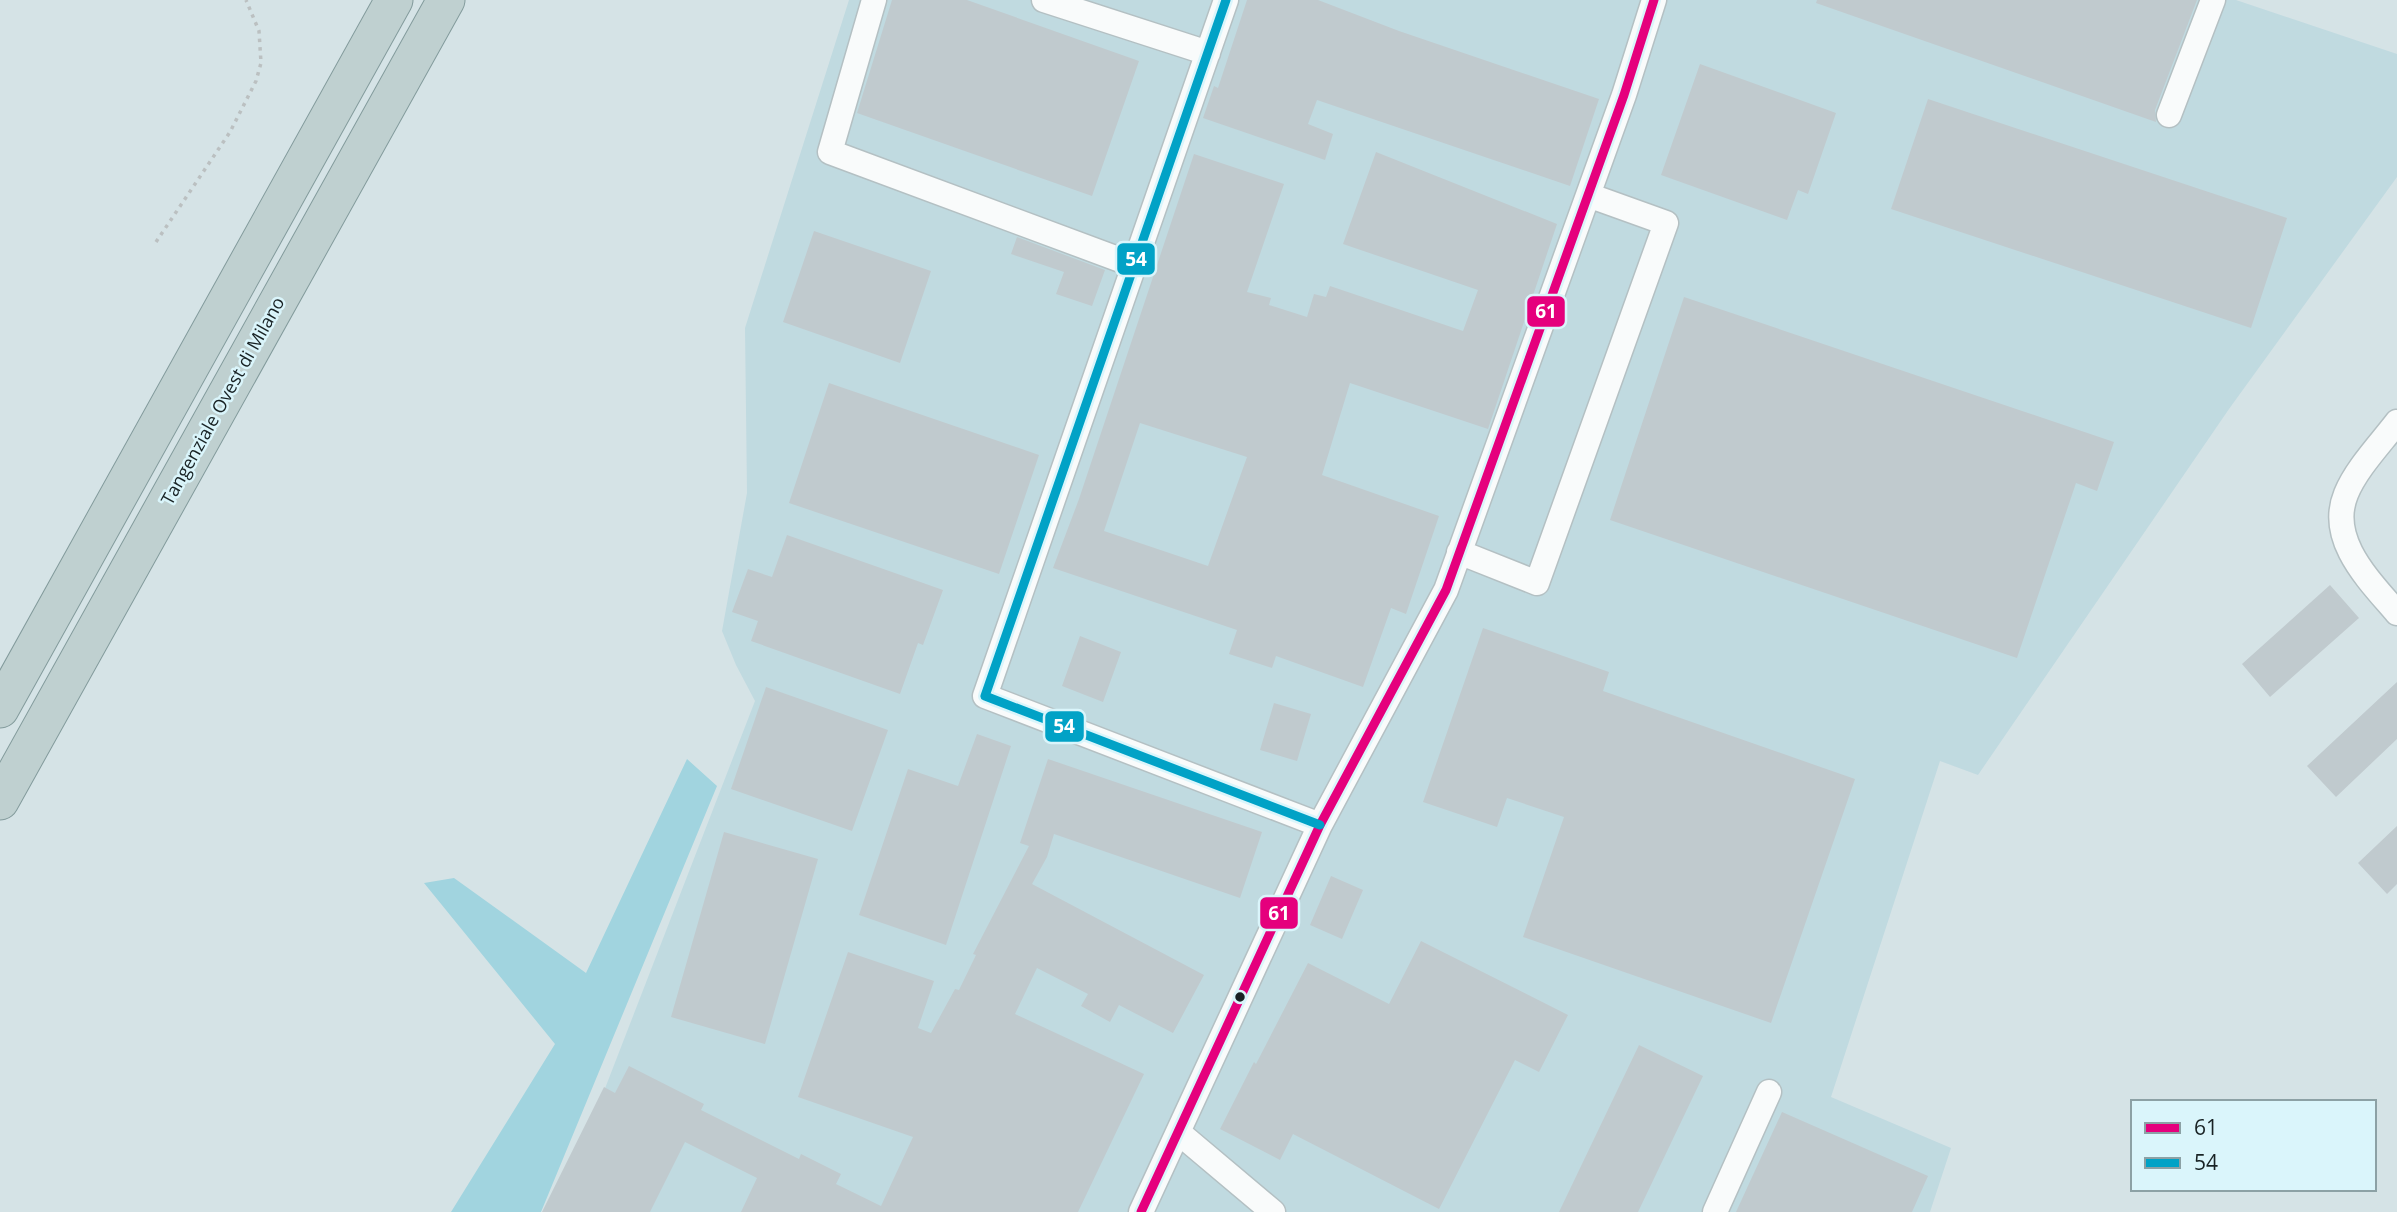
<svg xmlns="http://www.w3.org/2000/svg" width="2397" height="1212" font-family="'Open Sans',sans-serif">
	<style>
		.built { fill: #c0dae0 }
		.green { fill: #a1d4df }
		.building { fill: #c0cace; fill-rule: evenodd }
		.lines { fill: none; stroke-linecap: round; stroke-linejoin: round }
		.minor-casing { stroke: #b4c0c3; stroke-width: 27 }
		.highway-casing { stroke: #839b9c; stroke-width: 39 }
		.path { stroke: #bbc0c1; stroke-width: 3.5; stroke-dasharray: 3.5 5; stroke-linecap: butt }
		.minor { stroke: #f9fbfb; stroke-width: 24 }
		.highway { stroke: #bfd0d0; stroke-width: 37 }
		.bus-1-casing { stroke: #daf5fb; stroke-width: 14 }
		.bus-2-casing { stroke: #daf5fb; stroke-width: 14 }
		.bus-1 { stroke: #e5007d; stroke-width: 9 }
		.bus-2 { stroke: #01a2c6; stroke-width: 9 }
		.bus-dot { fill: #182224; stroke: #daf5fb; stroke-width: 2.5 }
		.labels { text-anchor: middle; stroke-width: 5; stroke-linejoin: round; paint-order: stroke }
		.street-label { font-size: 18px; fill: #182224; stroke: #daf5fb }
		.line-badge { stroke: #daf5fb; stroke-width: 2.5 }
		.badge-label { font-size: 19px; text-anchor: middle; font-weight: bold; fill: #fff }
	</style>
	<rect width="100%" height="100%" fill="#d5e3e6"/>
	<path class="built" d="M849 0H2236L2397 54V177L2229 409 1978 775 1940 761 1831 1097 1951 1148 1930 1212H549L592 1122 755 701 736 665 722 631 747 493 745 328Z"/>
	<path class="green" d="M687 759 717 786 541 1212H451L555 1044 424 883 454 878 586 973Z"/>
	<path class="building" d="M892 0H967L1139 61 1092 196 857 113Z
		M1247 0H1318L1399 31 1599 99 1570 186 1317 100 1308 124 1333 134 1325 160 1203 118 1214 86 1218 88Z
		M1817 0H2197L2155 110 2156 122 1816 3Z
		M1700 64 1836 113 1808 194 1798 190 1787 220 1661 175Z
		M1928 99 2287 218 2251 328 1891 209Z
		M1376 152 1557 224 1488 429 1350 383 1322 475 1439 516 1406 614 1391 608 1363 687 1276 656 1272 668 1229 654 1237 630 1053 568 1079 499 1194 154 1284 184 1247 292 1271 298 1269 305 1307 317 1314 294 1326 297 1330 286 1463 331 1478 290 1343 244ZM1140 423 1247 457 1208 566 1104 531Z
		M814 231 931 271 900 363 783 322Z
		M1017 237 1105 270 1092 306 1056 294 1064 272 1011 254Z
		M1684 297 2114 442 2097 491 2076 483 2017 658 1610 520Z
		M829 383 1039 455 999 574 789 503Z
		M787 535 943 590 923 645 918 643 900 694 751 641 758 621 732 612 748 569 772 577Z
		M2330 585 2359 618 2270 697 2242 664Z
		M1483 628 1609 672 1603 691 1855 779 1771 1023 1523 937 1564 817 1507 798 1497 827 1423 802Z
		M1080 636 1121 652 1103 702 1062 686Z
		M2397 682V739L2336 797 2307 766Z
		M766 687 888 730 852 831 731 789Z
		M1274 703 1311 714 1297 761 1260 750Z
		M977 734 1011 746 946 945 859 915 908 769 958 786Z
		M1048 759 1262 832 1240 898 1054 834 1047 857 1032 884 1204 975 1173 1033 1119 1005 1110 1022 1081 1006 1088 994 1037 968 1015 1014 1144 1074 1078 1212H741L757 1178 685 1142 650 1212H542L604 1087 615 1093 629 1066 704 1104 701 1110 799 1159 801 1154 841 1174 836 1184 881 1206 913 1137 798 1097 848 952 934 981 918 1028 931 1033 955 989 959 990 976 955 973 954 1029 846 1020 843Z
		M2397 826V884L2387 894 2358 863Z
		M724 832 818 859 765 1044 671 1017Z
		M1331 876 1363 890 1342 939 1310 925Z
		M1421 941 1568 1015 1539 1072 1515 1060 1439 1209 1293 1134 1280 1160 1220 1129 1254 1062 1256 1064 1308 963 1389 1004Z
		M1639 1045 1703 1076 1638 1212H1559Z
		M1782 1112 1928 1176 1912 1212H1736Z"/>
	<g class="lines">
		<defs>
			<path id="minor" d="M874 0 830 152 1134 265
				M1044 0 1208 53
				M1226 0 985 696 1320 825
				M2169 115 2213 0
				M2397 422C2381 443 2356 469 2346 494 2327 540 2370 581 2397 613
				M1459 552 1537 583 1666 223 1588 195
				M1178 1132 1273 1212
				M1141 1212 1320 825 1446 590 1624 95 1654 0
				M1715 1212 1769 1092"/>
			<path id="highway" d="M0 709 394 0
				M0 801 446 0"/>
		</defs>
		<use href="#minor" class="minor-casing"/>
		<use href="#highway" class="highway-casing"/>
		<path class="path" d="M156 242 230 132 256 81 261 63 259 31 246 0"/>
		<use href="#minor" class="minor"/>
		<use href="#highway" class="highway"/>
		<defs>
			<path id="bus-1" d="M1141 1212 1320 825 1446 590 1624 95 1654 0"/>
			<path id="bus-2" d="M1226 0 985 696 1320 825"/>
		</defs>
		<use href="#bus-1" class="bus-1-casing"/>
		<use href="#bus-2" class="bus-2-casing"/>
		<use href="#bus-1" class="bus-1"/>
		<use href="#bus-2" class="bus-2"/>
	</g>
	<circle class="bus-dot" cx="1240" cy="997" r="6"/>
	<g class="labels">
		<g class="street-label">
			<text transform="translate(223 401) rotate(-61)" y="6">Tangenziale Ovest di Milano</text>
		</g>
	</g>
	<g class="line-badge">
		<rect x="1116" y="242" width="40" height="34" rx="7" fill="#01a2c6"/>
		<rect x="1526" y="295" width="40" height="33" rx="7" fill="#e5007d"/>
		<rect x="1044" y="710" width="41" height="33" rx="7" fill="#01a2c6"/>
		<rect x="1259" y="896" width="40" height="34" rx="7" fill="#e5007d"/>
	</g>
	<g class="badge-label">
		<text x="1136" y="266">54</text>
		<text x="1546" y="318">61</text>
		<text x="1064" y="733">54</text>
		<text x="1279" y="920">61</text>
	</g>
	<rect x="2131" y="1100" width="245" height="91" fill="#daf5fb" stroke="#8ca1a5" stroke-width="2"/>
	<rect x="2145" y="1123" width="35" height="10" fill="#e5007d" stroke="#8ca1a5" stroke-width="2"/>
	<text x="2194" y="1135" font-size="21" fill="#182224">61</text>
	<rect x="2145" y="1158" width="35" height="10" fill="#01a2c6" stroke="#8ca1a5" stroke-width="2"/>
	<text x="2194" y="1170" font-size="21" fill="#182224">54</text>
</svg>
